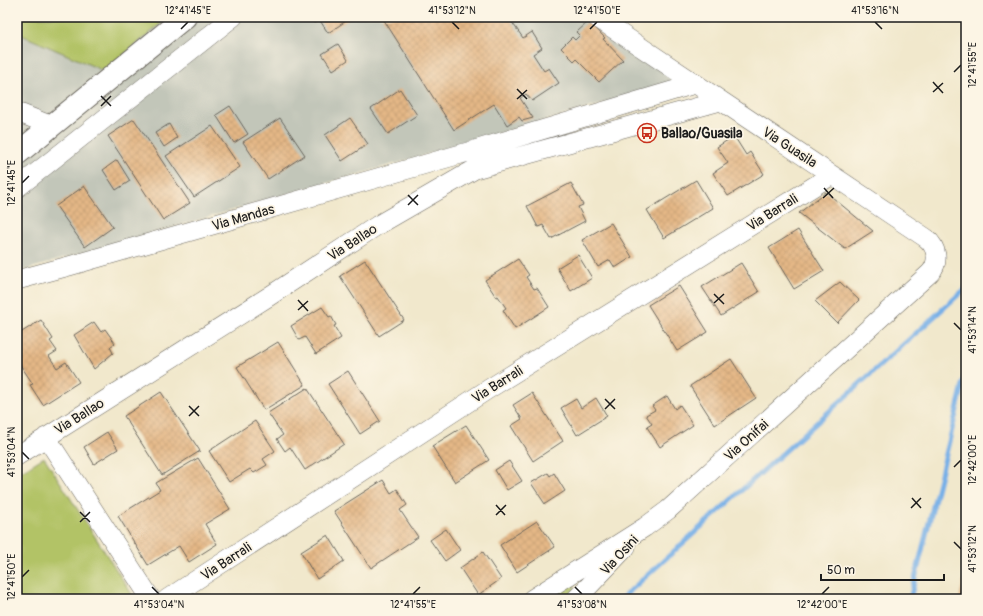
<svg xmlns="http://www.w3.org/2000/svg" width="983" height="616" font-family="Pangolin,sans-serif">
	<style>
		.industrial { fill: #c2c6b9 }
		.green { fill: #b2c366; stroke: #677041 }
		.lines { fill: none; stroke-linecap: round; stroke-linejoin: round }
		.stream { stroke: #78b0e7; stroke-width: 5 }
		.building { fill: url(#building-cross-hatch) }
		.minor-casing { stroke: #67635a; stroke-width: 20 }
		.major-casing { stroke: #67635a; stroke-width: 24 }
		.minor { stroke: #fff; stroke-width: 19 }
		.major { stroke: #fff; stroke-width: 22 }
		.ticks { fill: none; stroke: #1c1c1c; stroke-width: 1.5 }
		.labels { text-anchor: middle; stroke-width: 3.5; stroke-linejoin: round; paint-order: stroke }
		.poi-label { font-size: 14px; font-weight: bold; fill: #1c1c1c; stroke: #fcf5e5; text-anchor: start }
		.street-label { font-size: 14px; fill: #1c1c1c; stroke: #fcf5e5 }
		.neatline { fill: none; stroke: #1c1c1c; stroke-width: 1.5 }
		.ticks-label { font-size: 10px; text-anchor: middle; fill: #1c1c1c }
	</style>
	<defs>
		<pattern id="building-cross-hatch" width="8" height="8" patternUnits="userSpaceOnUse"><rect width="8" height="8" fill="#e4b786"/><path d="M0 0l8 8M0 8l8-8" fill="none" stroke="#c39d73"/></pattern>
	</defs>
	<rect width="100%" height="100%" fill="#fcf5e5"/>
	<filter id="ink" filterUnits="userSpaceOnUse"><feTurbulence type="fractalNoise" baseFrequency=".025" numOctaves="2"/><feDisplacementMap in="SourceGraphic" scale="8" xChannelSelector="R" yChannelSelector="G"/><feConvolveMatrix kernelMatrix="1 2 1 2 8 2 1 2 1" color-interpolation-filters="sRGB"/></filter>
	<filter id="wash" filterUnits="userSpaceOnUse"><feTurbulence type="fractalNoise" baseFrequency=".012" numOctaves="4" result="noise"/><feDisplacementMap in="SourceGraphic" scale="16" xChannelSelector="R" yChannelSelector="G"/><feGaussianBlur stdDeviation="0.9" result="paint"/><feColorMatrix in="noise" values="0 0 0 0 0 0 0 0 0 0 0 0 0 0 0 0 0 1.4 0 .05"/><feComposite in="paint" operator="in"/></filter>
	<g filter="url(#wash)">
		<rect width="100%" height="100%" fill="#f1e8cc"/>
		<path class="industrial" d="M169 17H586L683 81 17 272V33L104 71Z"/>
		<path class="green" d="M17 17H169L104 71 17 33Z
			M44 457 135 599H17V474Z
			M571 583 574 585 575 588 573 591 565 599H542Z"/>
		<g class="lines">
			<path class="stream" d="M621 599 966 288
				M910 599 966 373"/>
		</g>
		<g id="blocks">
			<path class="building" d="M310 17H352L328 33 319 19 314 23Z
				M382 17H501L504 22 509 18 523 38 532 32 542 48 533 54 544 71 549 68 559 83 532 101 526 94 520 98 533 118 522 121 519 117 507 125 494 104 454 130Z
				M589 21 605 38 603 39 623 60 599 82 576 59 574 61 561 48 572 37 575 40 580 35 577 32Z
				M338 44 348 60 333 70 322 54Z
				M400 89 417 115 388 134 371 109Z
				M230 106 248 134 234 143 216 115Z
				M280 118 305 155 268 179 243 142Z
				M350 118 368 144 342 161 325 135Z
				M134 119 190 203 163 220 108 136Z
				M169 124 177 138 164 147 155 133Z
				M212 126 240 167 194 197 166 156Z
				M734 136 746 155 750 152 764 174 728 196 713 173 728 163 717 147Z
				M117 160 130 181 116 190 103 170Z
				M696 180 713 208 664 238 647 210Z
				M571 183 583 205 578 207 585 221 551 239 543 225 538 227 527 206Z
				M84 186 113 227 85 247 56 206Z
				M826 192 873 231 845 249 799 213Z
				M611 223 632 257 615 268 610 260 598 267 582 240Z
				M798 230 824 271 794 289 769 248Z
				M578 255 592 278 571 291 557 268Z
				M518 259 529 275 526 277 534 289 537 288 549 307 515 329 503 310 506 308 498 296 496 297 485 280Z
				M365 260 404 320 379 336 340 276Z
				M741 263 759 292 721 316 702 287Z
				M840 282 859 300 837 323 815 301Z
				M679 286 708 332 677 351 648 305Z
				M322 307 329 317 331 316 336 325 334 326 341 338 316 354 305 337 299 340 291 326Z
				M41 320 53 339 50 341 57 351 49 356 57 368 66 362 79 382 43 405 30 385 33 384 19 363 17 364V335Z
				M94 322 101 332 105 329 115 343 110 347 113 353 94 369 74 335Z
				M278 342 305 385 264 410 237 367Z
				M731 359 756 398 715 425 690 386Z
				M348 371 380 421 360 434 328 384Z
				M307 388 344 444 305 470 290 447 285 451 277 439 283 435 268 413Z
				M161 392 200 451 162 475 124 416Z
				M532 393 563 441 533 461 511 426 522 419 513 405Z
				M667 396 675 409 680 405 693 425 660 447 647 427 652 424 646 415 655 410 652 406Z
				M17 398 23 407 17 411Z
				M596 398 607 416 577 435 561 408 576 399 581 408Z
				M255 421 275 451 263 459 267 465 254 473 250 469 229 482 209 451Z
				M466 425 489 460 455 482 432 446Z
				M107 432 118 449 94 464 84 447Z
				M198 458 230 509 205 524 217 544 189 562 179 546 148 565 118 516 160 490 156 483Z
				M509 461 522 481 507 490 495 470Z
				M548 473 550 476 554 473 565 491 545 504 531 483Z
				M383 480 391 493 397 489 407 505 400 510 418 537 371 568 334 511Z
				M537 521 555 547 517 572 500 545Z
				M446 529 460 550 445 561 430 540Z
				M328 535 344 561 317 579 301 552Z
				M483 552 501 579 478 595 460 568Z
				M965 571 966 599H959Z"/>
		</g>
	</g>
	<g filter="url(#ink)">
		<use href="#blocks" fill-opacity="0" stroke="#67635a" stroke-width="1"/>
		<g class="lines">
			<defs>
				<path id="minor" d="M17 112 52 126
					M17 188 233 17
					M17 280 69 266 468 152 695 84
					M46 437 151 599
					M17 456 268 297 378 225 475 169 720 101
					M167 599 487 390 832 175
					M532 599 645 527 668 510 930 273C940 262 937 247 926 238L596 17
					M576 599 589 586 626 547"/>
				<path id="major" d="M17 154 185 17"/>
			</defs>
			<use href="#minor" class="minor-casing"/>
			<use href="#major" class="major-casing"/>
			<use href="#minor" class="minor"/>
			<use href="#major" class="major"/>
		</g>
	</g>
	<path class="ticks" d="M452 22 459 29M875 22 882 29M181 29 188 22M590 29 597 22M954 72 961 65M933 82 943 93M517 89 527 99M933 92 943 83M101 96 111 106M517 99 527 90M101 106 111 96M22 183 29 176M824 188 833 198M408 195 418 205M823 198 834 188M408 205 418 195M714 294 724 304M298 300 308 311M714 303 724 294M298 310 308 301M954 323 961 330M605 399 615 409M189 406 199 416M605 409 615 399M189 416 199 406M22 452 29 459M954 467 961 460M912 498 921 508M496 505 505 515M911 508 921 498M80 512 90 522M496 515 506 505M80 522 90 512M954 542 961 549M22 577 29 570M152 587 159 594M575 587 582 594M413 594 420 587M822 594 829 587"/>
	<defs>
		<symbol id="bus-ring" viewBox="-11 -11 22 22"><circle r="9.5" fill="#fcf5e5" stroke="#c8321e" stroke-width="1.5"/><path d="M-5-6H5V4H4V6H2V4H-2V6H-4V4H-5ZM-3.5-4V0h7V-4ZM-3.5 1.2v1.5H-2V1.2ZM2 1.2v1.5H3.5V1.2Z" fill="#c8321e"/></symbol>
	</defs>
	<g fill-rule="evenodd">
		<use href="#bus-ring" x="636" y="122" width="22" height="22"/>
	</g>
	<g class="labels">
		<g class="poi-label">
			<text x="661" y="138">Ballao/Guasila</text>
		</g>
		<g class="street-label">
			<text transform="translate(790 147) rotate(33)" y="5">Via Guasila</text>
			<text transform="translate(772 212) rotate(-32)" y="5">Via Barrali</text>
			<text transform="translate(243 217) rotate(-16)" y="5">Via Mandas</text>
			<text transform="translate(352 242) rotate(-33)" y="5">Via Ballao</text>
			<text transform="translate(497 384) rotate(-32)" y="5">Via Barrali</text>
			<text transform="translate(79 416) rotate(-32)" y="5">Via Ballao</text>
			<text transform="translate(746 440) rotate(-42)" y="5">Via Onifai</text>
			<text transform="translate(619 555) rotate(-47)" y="5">Via Osini</text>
			<text transform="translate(226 561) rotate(-33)" y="5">Via Barrali</text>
		</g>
	</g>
	<rect width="983" height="616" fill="none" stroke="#fcf5e5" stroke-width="44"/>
	<path d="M821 574v6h123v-6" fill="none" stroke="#1c1c1c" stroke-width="2"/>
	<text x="827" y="574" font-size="12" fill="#1c1c1c" stroke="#fcf5e5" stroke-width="3" paint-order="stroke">50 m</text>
	<rect x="22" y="22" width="939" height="572" class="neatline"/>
	<g class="ticks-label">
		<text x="188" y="14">12°41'45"E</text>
		<text x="452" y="14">41°53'12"N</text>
		<text x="597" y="14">12°41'50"E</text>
		<text x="875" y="14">41°53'16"N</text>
		<text transform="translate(972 65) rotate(-90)" y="4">12°41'55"E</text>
		<text transform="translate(11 183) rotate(-90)" y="4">12°41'45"E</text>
		<text transform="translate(972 330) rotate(-90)" y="4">41°53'14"N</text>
		<text transform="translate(11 452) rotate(-90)" y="4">41°53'04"N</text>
		<text transform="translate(972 460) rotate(-90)" y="4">12°42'00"E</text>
		<text transform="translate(972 549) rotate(-90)" y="4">41°53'12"N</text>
		<text transform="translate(11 577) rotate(-90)" y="4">12°41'50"E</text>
		<text x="159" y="608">41°53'04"N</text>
		<text x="413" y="608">12°41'55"E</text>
		<text x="582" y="608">41°53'08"N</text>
		<text x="822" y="608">12°42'00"E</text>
	</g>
</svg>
